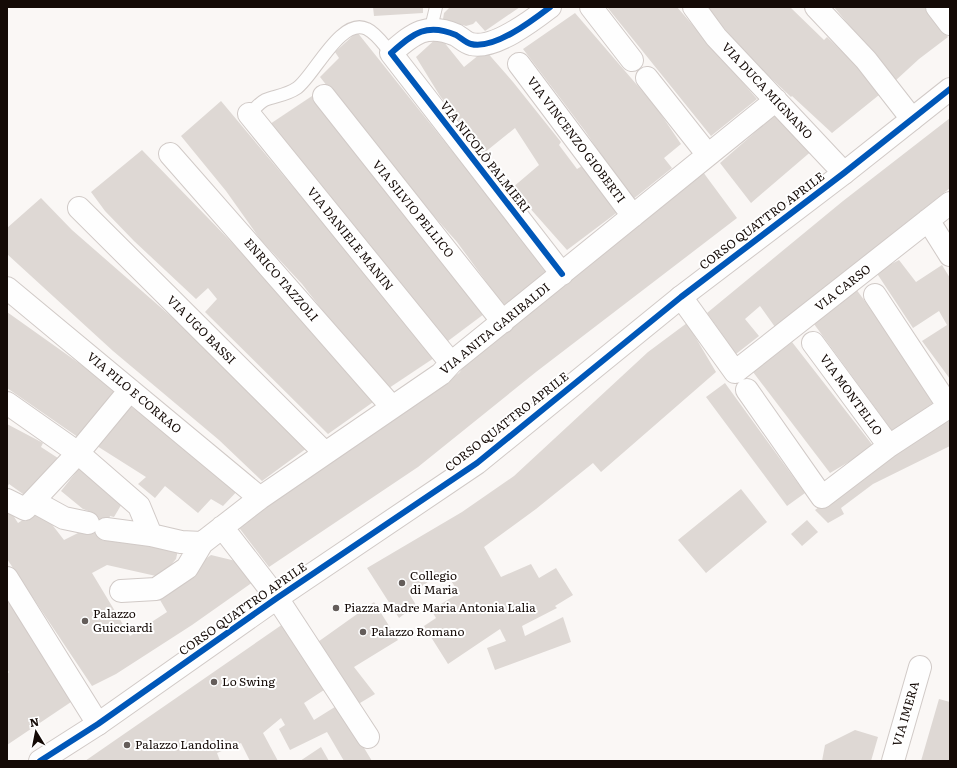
<svg xmlns="http://www.w3.org/2000/svg" width="957" height="768" font-family="Literata,serif">
	<style>
		.building { fill: #ded8d4 }
		.lines { fill: none; stroke-linecap: round; stroke-linejoin: round }
		.lane-casing { stroke: #d1cac7; stroke-width: 14 }
		.street-casing { stroke: #d1cac7; stroke-width: 24 }
		.secondary-casing { stroke: #d1cac7; stroke-width: 24 }
		.lane { stroke: #fefefe; stroke-width: 12 }
		.street { stroke: #fefefe; stroke-width: 22 }
		.secondary { stroke: #fefefe; stroke-width: 22 }
		.cycleway-casing { stroke: #fff; stroke-width: 8 }
		.cycleway { stroke: #0057b8; stroke-width: 6 }
		.poi-dot { fill: #645d5a; stroke: #fff; stroke-width: 1.5 }
		.labels { text-anchor: middle; stroke-width: 4; stroke-linejoin: round; paint-order: stroke }
		.street-label { font-size: 12px; fill: #140a06; stroke: #fff }
		.poi-label { font-size: 12px; fill: #140a06; stroke: #fff; text-anchor: start }
	</style>
	<rect width="100%" height="100%" fill="#faf7f5"/>
	<path class="building" d="M373 7H423V13L374 16Z
		M450 7H520L485 31 476 21 473 24 466 26 443 19 444 13Z
		M607 7H677L757 99 711 136Z
		M705 7H790L824 40 827 37 864 72 879 95 832 133 792 96 791 97 755 63Z
		M834 7H924L948 37 919 59 895 81Z
		M575 13 656 107 681 144 664 158 672 168 632 200 585 131 523 49Z
		M357 32 456 156 488 191 549 271 504 306 457 242 401 179 320 77 339 58 335 52Z
		M439 36 464 67 485 50 513 82 561 142 559 145 577 169 582 166 619 211 567 250 512 188 539 165 515 128 484 153 440 96 416 57Z
		M312 96 488 311 448 341 393 282 267 126Z
		M221 101 345 249 434 358 389 388 347 342 302 284 260 239 226 191 181 136Z
		M777 113 814 149 751 203 720 163Z
		M950 118V188L775 327 760 306 745 319 759 336 736 354 707 313 843 201Z
		M142 150 242 253 376 400 328 434 205 312 217 299 208 288 196 299 134 241 105 211 91 192Z
		M703 172 737 218 536 372 418 467 269 567 237 525 459 373 482 343Z
		M41 198 72 230 237 374 307 448 262 481 219 440 113 351 7 254V228Z
		M899 260 916 282 942 265 950 278V379L922 341 947 325 939 311 913 328 876 272Z
		M856 289 937 400 893 432 814 324Z
		M7 312 121 393 85 442 7 388Z
		M687 323 716 372 601 472 593 463 536 509 484 547 501 577 531 564 539 578 556 568 573 595 555 606 557 608 522 626 525 636 563 617 571 642 495 670 487 648 506 641 500 629 448 664 424 626 436 618 431 610 459 593 444 570 410 595 416 605 399 618 367 568 462 512 514 476 648 352Z
		M792 342 874 447 830 473 753 372Z
		M725 383 805 493 787 506 706 397Z
		M130 406 242 486 223 506 211 499 198 513 165 486 155 498 138 484 146 477 97 446Z
		M950 417V446L873 484 841 508 844 514 828 523 815 510 928 426Z
		M7 424 43 443 41 447 64 462 30 499 9 484 7 487Z
		M81 466 104 485 101 488 123 502 114 517 110 516 102 540 178 550 176 559 165 572 156 576 107 565 92 573 130 636 167 612 156 593 211 555 240 562 253 582 192 625 116 674 92 686 7 559V511L9 509 18 523 40 509 64 540 86 529 91 512 83 509 61 491Z
		M741 489 767 522 706 573 678 540Z
		M807 520 818 532 802 546 791 534Z
		M7 593 71 702 7 745V674L9 672 7 670Z
		M374 602 398 640 354 667 375 694 355 706 315 644Z
		M283 624 324 690 304 703 314 720 338 705 372 761H344L327 732 290 750 279 729 285 725 281 718 263 733 278 761H250L241 743 217 753 220 761H85Z
		M939 699 950 702V761H921Z
		M855 730 878 737 871 761H822L825 745Z
		M321 747 329 761H300Z"/>
	<g class="lines">
		<defs>
			<path id="lane" d="M431 28 436 7
				M249 114C254 110 259 103 265 100 275 96 287 95 297 88 314 76 341 16 367 29 376 33 384 45 391 53"/>
			<path id="street" d="M550 7C533 20 494 50 471 44 466 43 461 38 456 35 426 22 413 34 391 53L562 274
				M591 7 632 60
				M694 7 716 37 844 173
				M816 7 866 60 912 119
				M937 7 950 24
				M519 64 633 216
				M647 78 708 155
				M324 96 503 322
				M249 114 451 363
				M170 154 392 407
				M79 208 324 452
				M928 220 950 255
				M7 288 260 498
				M875 295 949 407
				M681 297 735 372 950 203
				M813 343 889 446
				M747 390 822 497 889 446 950 406
				M7 403 78 453 139 506 151 535 181 542 202 543
				M7 500 25 509 33 501 64 518 88 523
				M33 501 78 453 130 390
				M222 527 277 598 368 737
				M106 529 151 535
				M7 578 98 724
				M121 591 156 589 187 568 202 543 260 498 441 374 451 363 776 100
				M893 761 920 667"/>
			<path id="secondary" d="M40 761 98 724 277 598 477 463 681 297 844 173 950 89"/>
		</defs>
		<use href="#lane" class="lane-casing"/>
		<use href="#street" class="street-casing"/>
		<use href="#secondary" class="secondary-casing"/>
		<use href="#lane" class="lane"/>
		<use href="#street" class="street"/>
		<use href="#secondary" class="secondary"/>
		<defs>
			<path id="cycleway" d="M550 7C533 20 494 50 471 44 466 43 461 38 456 35 426 22 413 34 391 53L562 274
				M40 761 98 724 277 598 477 463 681 297 844 173 950 89"/>
		</defs>
		<use href="#cycleway" class="cycleway-casing"/>
		<use href="#cycleway" class="cycleway"/>
	</g>
	<g class="poi-dot">
		<circle cx="402" cy="583" r="4"/>
		<circle cx="336" cy="608" r="4"/>
		<circle cx="85" cy="621" r="4"/>
		<circle cx="363" cy="632" r="4"/>
		<circle cx="214" cy="682" r="4"/>
		<circle cx="127" cy="745" r="4"/>
	</g>
	<g class="labels">
		<g class="street-label">
			<text transform="translate(767 91) rotate(47)" y="4">VIA DUCA MIGNANO</text>
			<text transform="translate(576 140) rotate(53)" y="4">VIA VINCENZO GIOBERTI</text>
			<text transform="translate(485 157) rotate(52)" y="4">VIA NICOLÒ PALMIERI</text>
			<text transform="translate(413 209) rotate(51)" y="4">VIA SILVIO PELLICO</text>
			<text transform="translate(762 221) rotate(-37)" y="4">CORSO QUATTRO APRILE</text>
			<text transform="translate(350 239) rotate(51)" y="4">VIA DANIELE MANIN</text>
			<text transform="translate(281 280) rotate(49)" y="4">ENRICO TAZZOLI</text>
			<text transform="translate(843 288) rotate(-38)" y="4">VIA CARSO</text>
			<text transform="translate(495 329) rotate(-39)" y="4">VIA ANITA GARIBALDI</text>
			<text transform="translate(201 330) rotate(45)" y="4">VIA UGO BASSI</text>
			<text transform="translate(134 393) rotate(40)" y="4">VIA PILO E CORRAO</text>
			<text transform="translate(851 395) rotate(54)" y="4">VIA MONTELLO</text>
			<text transform="translate(507 422) rotate(-38)" y="4">CORSO QUATTRO APRILE</text>
			<text transform="translate(243 609) rotate(-35)" y="4">CORSO QUATTRO APRILE</text>
			<text transform="translate(906 714) rotate(-74)" y="4">VIA IMERA</text>
		</g>
		<g class="poi-label">
			<text x="410" y="580">Collegio<tspan x="410" dy="14">di Maria</tspan></text>
			<text x="344" y="612">Piazza Madre Maria Antonia Lalia</text>
			<text x="93" y="618">Palazzo<tspan x="93" dy="14">Guicciardi</tspan></text>
			<text x="371" y="636">Palazzo Romano</text>
			<text x="222" y="686">Lo Swing</text>
			<text x="135" y="749">Palazzo Landolina</text>
		</g>
	</g>
	<rect width="957" height="768" fill="none" stroke="#140a06" stroke-width="16"/>
	<g transform="translate(36 732) rotate(350)" stroke="#ffffff" stroke-width="3" paint-order="stroke">
	<path d="M0-3L7 15L0 10L-7 15Z" fill="#140a06"/>
	<text y="-6" font-size="11" font-weight="bold" text-anchor="middle" fill="#140a06">N</text>
	</g>
</svg>
